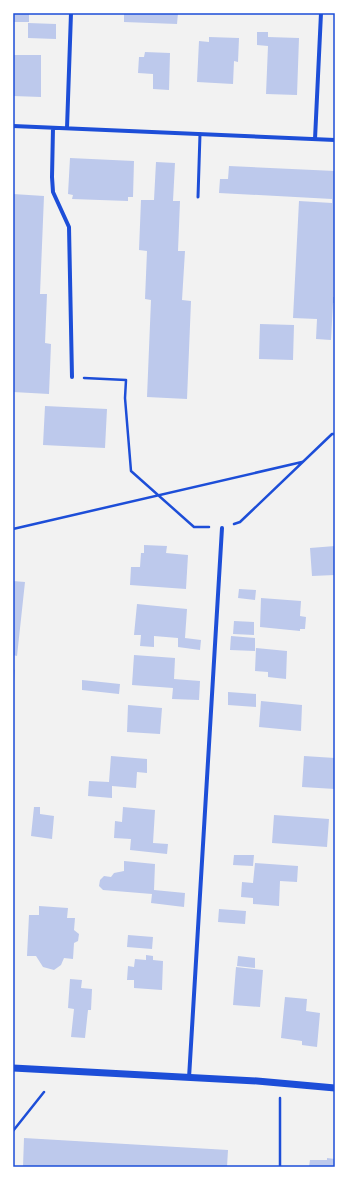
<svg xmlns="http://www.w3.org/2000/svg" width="348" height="1180" font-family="Ubuntu,sans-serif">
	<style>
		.building { fill: #bdc9ec }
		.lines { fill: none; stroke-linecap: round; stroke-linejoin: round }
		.path { stroke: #1d4ed8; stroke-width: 2.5 }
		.service { stroke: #1d4ed8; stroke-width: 3 }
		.minor { stroke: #1d4ed8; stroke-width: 4 }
		.tertiary { stroke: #1d4ed8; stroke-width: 7 }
		.neatline { fill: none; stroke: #1d4ed8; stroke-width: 1.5 }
	</style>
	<rect width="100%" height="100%" fill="#f2f2f2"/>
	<path class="building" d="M13 13H29V22H13Z
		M124 13H178L177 24 124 22Z
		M28 23 56 24V39L28 38Z
		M257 32H268V37L299 38 297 95 266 94 268 46 257 45Z
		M209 37 239 38 238 62 234 61 233 84 197 82 199 41 209 42Z
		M145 52 170 53 169 90 153 89V74L138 73 139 57H144Z
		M13 55H41V97L13 96Z
		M70 158 134 161 133 197H128V201L72 199 73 195 68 194Z
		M156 162 175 163 173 201H180L178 251H185L182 300 191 301 187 399 147 397 151 300 145 299 147 251 139 250 141 200H154Z
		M229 166 335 171 333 297H335V303H333L331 340 316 339 317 319 293 318 299 201 332 203V199L219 193 220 179H228Z
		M13 194 44 196 40 294H47L45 343 51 344 49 394 13 392Z
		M260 324 294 325 293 360 259 359Z
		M45 406 107 409 105 448 43 445Z
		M144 545 167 546 166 553 188 555 186 589 130 585 131 567H140L141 553H144Z
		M335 546V575L312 576 310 548Z
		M13 581 25 582 17 656 13 655Z
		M239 589 256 590 255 600 238 598Z
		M261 598 301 601 300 616 306 617 305 629H300V631L260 627Z
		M137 604 187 609 185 638 201 640 200 650 178 647V638L154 636V647L140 646 141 635H134Z
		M234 621 254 622V635L233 634Z
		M231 636 255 638V651L230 650Z
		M256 648 287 651 286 679 268 677V672L255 671Z
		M134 655 175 658 174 679 200 681 199 700 172 699 173 688 132 685Z
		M13 669 15 670 14 682H13Z
		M82 680 120 684 119 694 82 690Z
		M228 692 256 694V707L228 705Z
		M261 701 302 705 301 731 259 727Z
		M128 705 162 708 160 734 127 732Z
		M111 756 147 759V773L137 772 136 788 112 786V798L88 796 89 781 109 782Z
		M304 756 335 758V789L302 787Z
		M34 807H40V814L54 816 52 839 31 836Z
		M123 807 155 810 153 843 168 844 167 854 130 850 131 839 114 838 115 821 122 822Z
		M274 815 329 819 327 847 272 843Z
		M234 855H254L253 866 233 865Z
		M124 861 155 864 154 890 185 893 184 907 151 903 152 894 103 890 99 886 100 880 104 876 111 877 114 873 124 871Z
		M255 863 298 866 297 882 280 881 279 906 253 904V898L241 897 242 882 253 883Z
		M39 906 68 908 67 918H75L74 930 79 934 78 941 74 943 73 959 64 958 61 965 54 970 43 967 36 956H27L29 915H39Z
		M219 909 246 911 245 924 218 922Z
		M128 935 153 937 152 949 127 947Z
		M146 955 153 956V960L163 961 162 990 134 988V980H127L128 966 134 967 135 959 146 960Z
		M238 956 255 958V968L237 966Z
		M236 967 263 970 260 1007 233 1005Z
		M70 979 82 980 81 988 92 989 91 1010H88L85 1038 71 1037 74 1009 68 1008Z
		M285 997 307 999 306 1011 320 1013 317 1047 302 1045V1041L281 1038Z
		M24 1138 228 1150 227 1167H23Z
		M327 1158 335 1159V1167H309L310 1160H327Z"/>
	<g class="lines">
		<path class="path" d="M84 378 126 380 125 398 131 471 194 527H209
			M234 524 240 522 332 434H335
			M13 529 302 462
			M13 1131 44 1092
			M280 1167V1098"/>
		<path class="service" d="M198 197 200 134"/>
		<path class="minor" d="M13 126 335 140
			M53 128 52 177 53 192 69 227 72 377
			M67 128 71 13
			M315 139 321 13
			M189 1078 222 528"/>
		<path class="tertiary" d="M13 1068 257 1081 335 1088"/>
	</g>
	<rect width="348" height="1180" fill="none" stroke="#ffffff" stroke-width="28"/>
	<rect x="14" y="14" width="320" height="1152" class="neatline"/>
</svg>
